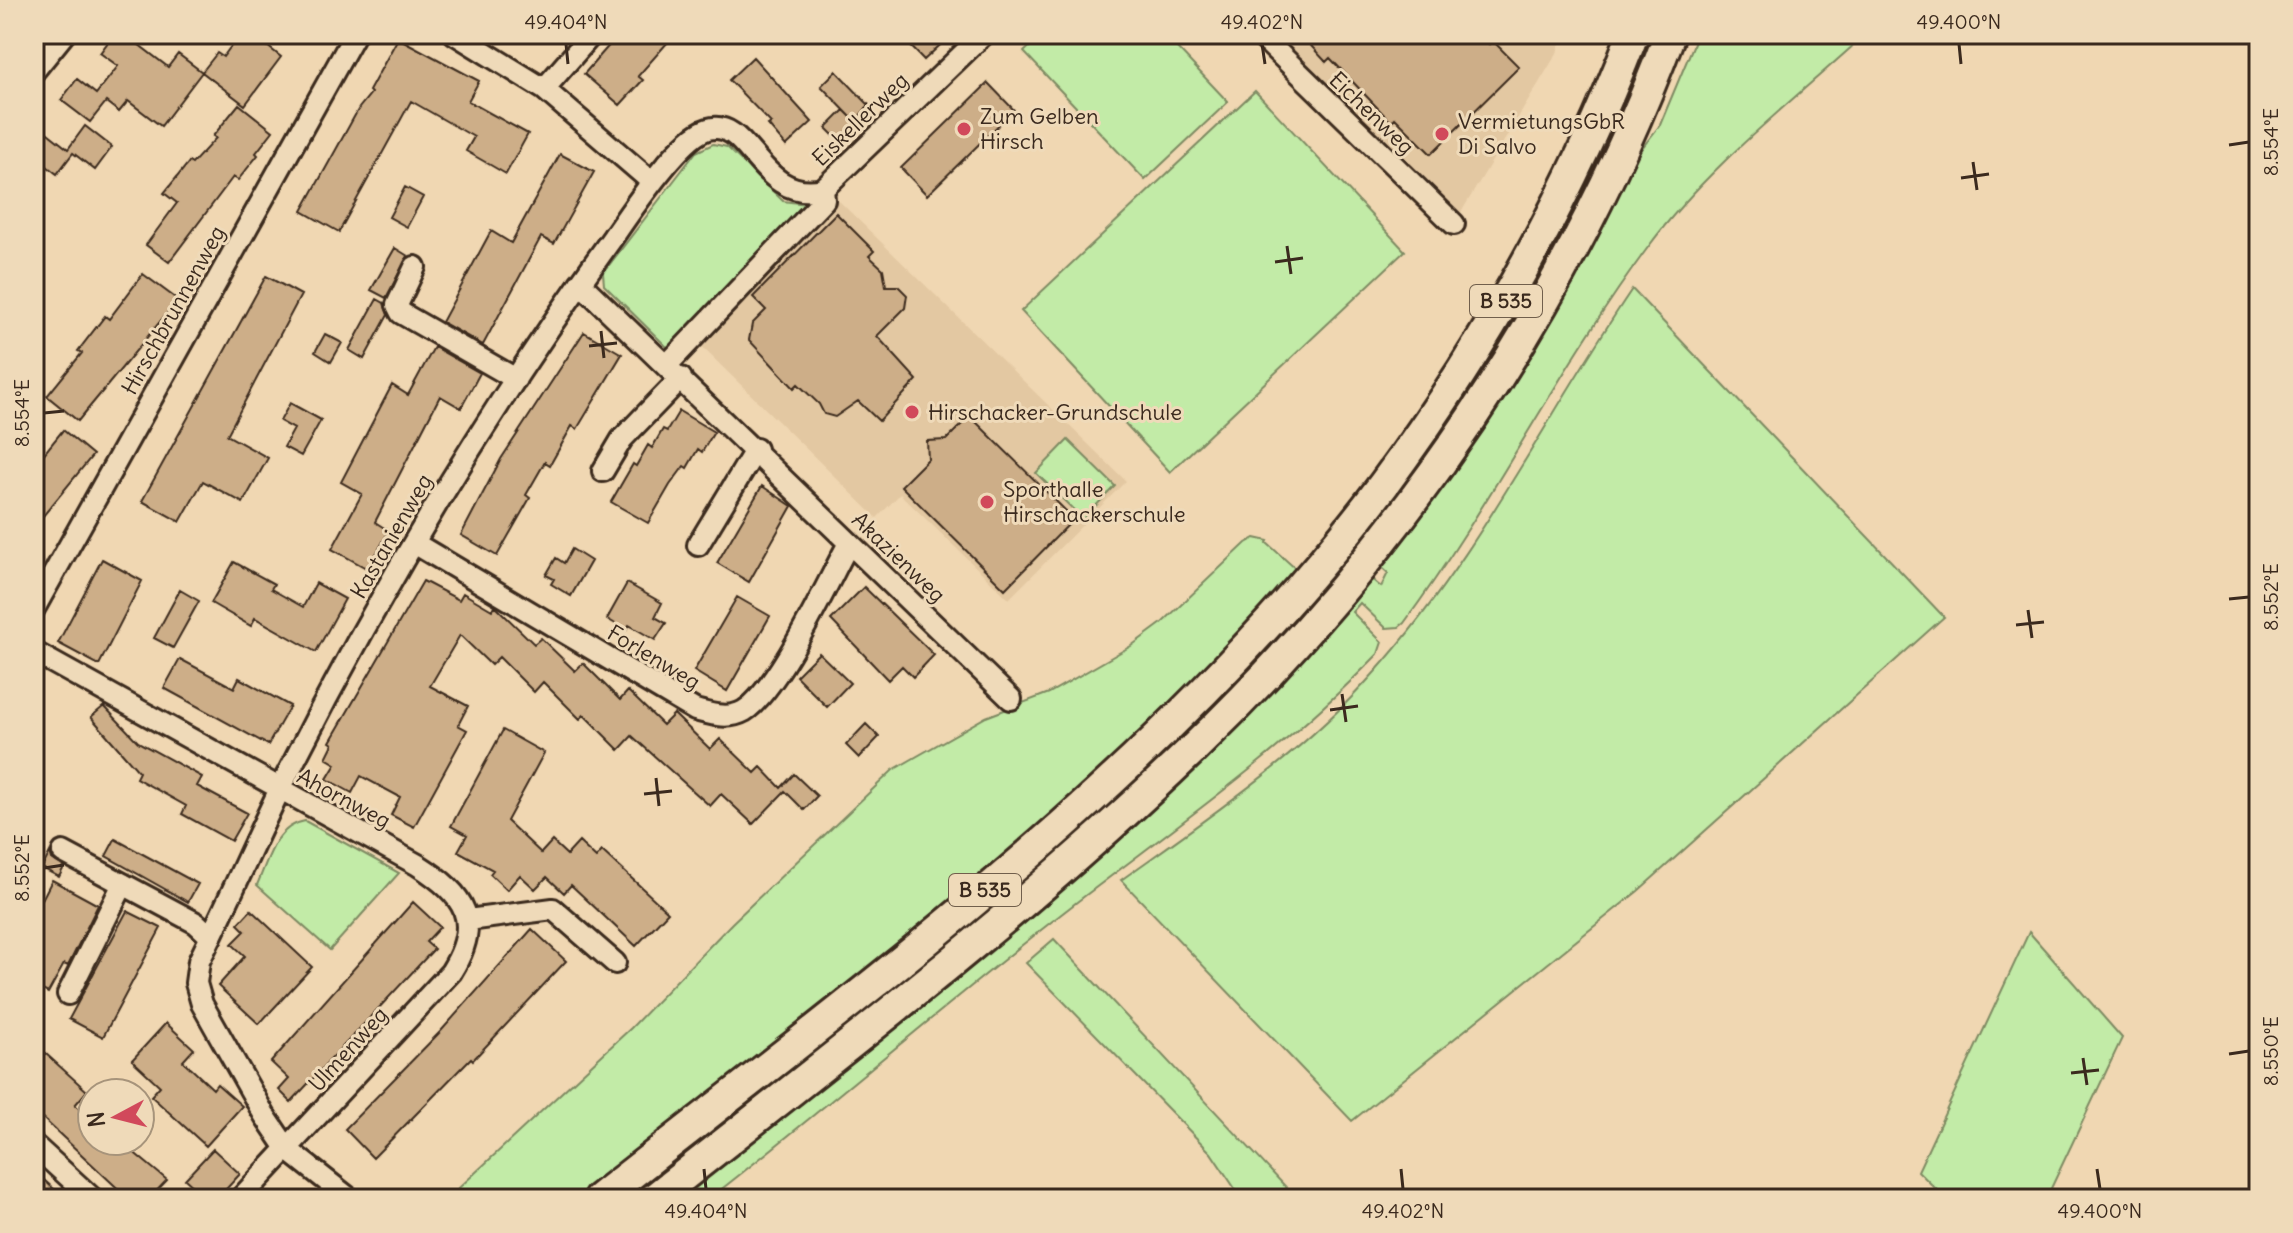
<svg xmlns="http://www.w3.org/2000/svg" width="2293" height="1233" font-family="Delius,sans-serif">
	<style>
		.built { fill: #e3c8a2 }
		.green { fill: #c2eba7; stroke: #7e8a62; stroke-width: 2 }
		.building { fill: #cdae88; stroke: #3b2a1e; stroke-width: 2 }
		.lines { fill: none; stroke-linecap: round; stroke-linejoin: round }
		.minor-casing { stroke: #3b2a1e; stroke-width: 26 }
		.highway-casing { stroke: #3b2a1e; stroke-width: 36 }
		.minor { stroke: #efdab9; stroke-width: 20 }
		.highway { stroke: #efdab9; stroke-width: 30 }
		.ticks { fill: none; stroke: #3b2a1e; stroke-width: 3 }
		.poi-dot { fill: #d1495b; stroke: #efdab9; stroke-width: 3 }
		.labels { text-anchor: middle; stroke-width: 6; stroke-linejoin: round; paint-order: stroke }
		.shield { fill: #efdab9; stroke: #715f4c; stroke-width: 2 }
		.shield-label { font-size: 20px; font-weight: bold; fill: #3b2a1e }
		.street-label { font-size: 22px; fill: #3b2a1e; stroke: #efdab9 }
		.poi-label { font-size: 22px; fill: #3b2a1e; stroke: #efdab9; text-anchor: start }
		.neatline { fill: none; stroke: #3b2a1e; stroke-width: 3 }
		.ticks-label { font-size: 20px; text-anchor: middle; fill: #3b2a1e }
	</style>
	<rect width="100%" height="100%" fill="#f0d7b2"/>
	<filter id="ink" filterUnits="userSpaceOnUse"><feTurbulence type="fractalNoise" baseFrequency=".0125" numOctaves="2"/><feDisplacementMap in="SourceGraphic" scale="16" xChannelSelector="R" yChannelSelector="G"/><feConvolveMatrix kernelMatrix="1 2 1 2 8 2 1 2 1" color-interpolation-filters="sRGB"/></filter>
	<g filter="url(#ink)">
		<path class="built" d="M1272 34H1563L1557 53 1454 224Z
			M838 200 1126 481 1009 599 900 494 877 518 698 343Z"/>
		<path class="green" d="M1043 34H1164L1228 102 1145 180 1024 52Z
			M1646 34H1654C1604 163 1542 292 1465 407 1249 727 933 963 632 1199H622L999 896 1456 406 1521 302Z
			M1698 34H1866C1795 99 1705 169 1649 246 1559 367 1494 501 1404 623L1399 627 1386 628 1360 603 1352 612 1382 642 1378 654C1284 751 1180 823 1073 905 950 1000 832 1103 709 1199H674L1369 577 1381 587 1388 573 1379 565 1635 157 1660 125Z
			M1255 91 1405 251 1170 472 1021 311Z
			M713 144 727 147 783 201 815 205 672 352 604 285 603 273 696 152Z
			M1632 289 1944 617 1638 891 1352 1121 1121 880C1209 817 1303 754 1375 672 1478 557 1546 416 1632 289Z
			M1068 440 1115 486 1083 519 1036 473Z
			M1255 538 1268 541 1267 543 1297 570 1181 694 1056 811 810 1016 578 1199H447L631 1028 732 923 893 770 986 717 1049 693 1131 646 1162 623 1246 543Z
			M305 821 399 873 330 950 257 885C268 860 275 826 305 821Z
			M2029 932 2122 1038 2046 1199H1946L1918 1171Z
			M1054 939 1297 1199H1242L1211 1153 1026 963Z"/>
		<path class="building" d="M114 34H145L138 44 168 67 178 54 202 72 161 126 128 101 119 112 106 102 90 122 61 100 77 79 96 94 118 66 100 53Z
			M240 34H252L281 57 245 105 202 72 217 53 223 57Z
			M619 34H675L638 76 643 80 620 105 584 74Z
			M899 34H952L924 60Z
			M1307 34H1480L1489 44 1492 40 1519 67 1431 154 1395 118 1391 122 1330 58 1326 62 1311 46 1315 43Z
			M398 38 479 81 468 101 528 134 506 174 466 151 474 137 411 101 339 232 302 211 359 108 371 93 369 91Z
			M753 57 812 122 786 146 768 125 771 123 729 80Z
			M836 71 869 105 839 141 826 128 844 110 851 117 821 86Z
			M988 83 1014 110 927 195 901 168Z
			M239 104 273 131 256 153 258 155 238 180 233 177 169 262 146 245 177 203 164 193 189 162 192 164 216 138 213 136Z
			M34 122 68 149 85 126 112 147 95 170 73 153 57 174 34 156Z
			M560 154 594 172 554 244 541 237 483 345 442 322 491 231 511 243Z
			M405 187 423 197 407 227 389 217Z
			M836 213 874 251 869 256 883 269 886 286H898L907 295 905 308 877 336 917 380 879 421 858 401 835 417 824 414 819 404 798 384 794 388 749 340 752 324 766 310 753 297Z
			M395 248 408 256 386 298 371 290Z
			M143 274 178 300 78 421 47 396 82 353 78 351 105 316 109 319Z
			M266 276 301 295 227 435 268 458 243 503 203 481 180 522 142 501Z
			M377 299 384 303 388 315 364 359 349 350Z
			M584 332 622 354 577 429 572 426 550 465 545 462 526 495 530 498 497 556 461 535 501 459Z
			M325 334 342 343 331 362 315 352Z
			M434 347 480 373 461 408 440 396 375 522 389 531 368 569 332 549 362 494 341 482 392 385 408 395Z
			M290 403 321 420 301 456 284 447 294 429 280 421Z
			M679 411 714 432 702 452 698 449 687 468 684 466 670 485 648 523 611 502 633 464 636 466 648 445 652 448 663 429 667 431Z
			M970 416 1074 519 1005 589 901 486 928 459 927 441 946 440Z
			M63 430 93 455 34 527V466Z
			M762 486 792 506 749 582 717 563Z
			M572 549 591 561 571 596 551 584 554 579 546 575 556 558 564 563Z
			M102 559 142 581 99 665 58 643Z
			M234 562 274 584 271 589 303 607 316 583 345 599 316 652 255 618 251 626 211 603Z
			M423 581 459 600 463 593 492 610 495 606 534 644 541 638 575 671 583 663 620 700 628 691 663 725 674 714 710 749 720 739 755 773 761 767 781 788 794 774 817 796 804 810 785 791 753 824 721 794 710 806 632 736 619 750 584 715 580 719 543 682 534 692 499 657 491 665 460 635 430 686 468 706 458 725 467 730 414 827 391 815 400 797 361 776 352 793 327 779 336 764 326 758 333 744 330 742Z
			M627 583 662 603 655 617 666 623 655 640 629 625 626 630 607 619Z
			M864 587 934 655 913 677 902 666 888 680 831 620Z
			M180 590 199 601 173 648 154 638Z
			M737 597 770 616 727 691 694 671Z
			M819 653 850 683 827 707 796 676Z
			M180 659 234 688 239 678 290 706 268 745 164 688Z
			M104 706 138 742 202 777 197 786 247 813 231 841 182 814 186 806 136 778 139 772 91 717Z
			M866 724 879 737 859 758 846 745Z
			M503 730 544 753 507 821 541 853 552 841 567 855 579 842 596 858 602 851 668 912 636 946 571 885 564 893 547 877 535 889 520 875 507 890 490 874 493 870 458 851 467 835 451 826Z
			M115 839 198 884 188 902 106 856Z
			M50 852 52 859 64 867 59 877 42 868Z
			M52 880 98 905 68 966 64 964 48 993 34 986V915Z
			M413 902 440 927 426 942 434 949 291 1102 279 1090 289 1079 271 1062Z
			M251 910 312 967 259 1024 218 986 245 956 232 944 245 931 238 924Z
			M127 911 161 928 103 1037 69 1019Z
			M532 929 566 961 473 1060 471 1058 373 1158 345 1129 441 1031Z
			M166 1023 194 1049 183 1061 213 1089 217 1084 242 1106 206 1146 151 1096 160 1086 132 1060Z
			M34 1043 87 1091 75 1105 92 1120V1141H120L167 1180 149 1199H129L34 1110Z
			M213 1149 240 1174 217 1199H207L185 1179Z
			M34 1171 65 1199H34Z"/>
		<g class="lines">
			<defs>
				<path id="minor" d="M455 34 544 89 652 182
					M1259 34 1454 224
					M34 71 64 34
					M544 89 592 34
					M415 267 397 305 401 313 516 379
					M580 283 1011 699
					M667 365 824 200 823 189
					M603 471 622 439 681 378
					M414 543 695 710C711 714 728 720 744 711 779 689 827 583 849 543
					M698 545 756 449
					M34 609 355 34
					M34 652 418 865C465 895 483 921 451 972L240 1199
					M63 852 196 923 211 937
					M468 920 553 909 615 963
					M68 994 123 884
					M34 1145 93 1199
					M350 1199 288 1150 265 1116 202 1004 196 983 199 961C227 905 252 847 279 791 375 598 487 412 613 237 631 211 680 137 708 129 750 117 759 203 823 189L984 34"/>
				<path id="highway" d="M599 1199C871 985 1175 764 1384 484 1486 346 1571 195 1633 34
					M654 1199C837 1054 1024 912 1192 750 1401 549 1568 306 1670 34"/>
			</defs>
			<use href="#minor" class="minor-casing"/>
			<use href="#highway" class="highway-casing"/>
			<use href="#minor" class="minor"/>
			<use href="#highway" class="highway"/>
		</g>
	</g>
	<path class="ticks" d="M566 44 568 64M1262 44 1265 64M1959 44 1961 64M2229 145 2249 142M1973 162 1977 190M1961 178 1989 174M1287 246 1291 274M1275 262 1303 258M601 331 604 358M589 346 617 343M44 413 64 411M2229 599 2249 597M2028 610 2032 638M2016 625 2044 622M1342 694 1346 722M1330 710 1358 706M656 778 659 806M644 794 672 791M44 868 64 865M2229 1054 2249 1051M2083 1058 2087 1085M2071 1073 2099 1070M704 1169 706 1189M1401 1169 1403 1189M2097 1169 2100 1189"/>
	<g class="poi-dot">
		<circle cx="964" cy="129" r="8"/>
		<circle cx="1442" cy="134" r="8"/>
		<circle cx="912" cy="412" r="8"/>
		<circle cx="987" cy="502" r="8"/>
	</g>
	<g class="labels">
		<g class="shield">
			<rect x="1470" y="285" width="72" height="32" rx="6"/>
			<rect x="949" y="874" width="72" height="32" rx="6"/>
		</g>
		<g class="shield-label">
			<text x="1506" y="308">B 535</text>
			<text x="985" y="897">B 535</text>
		</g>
		<g class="street-label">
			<text transform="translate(1372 113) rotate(44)" y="8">Eichenweg</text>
			<text transform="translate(860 119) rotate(-44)" y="8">Eiskellerweg</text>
			<text transform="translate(173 310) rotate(-61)" y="8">Hirschbrunnenweg</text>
			<text transform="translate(391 536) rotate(-60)" y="8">Kastanienweg</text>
			<text transform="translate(899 557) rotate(44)" y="8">Akazienweg</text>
			<text transform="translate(654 657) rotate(31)" y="8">Forlenweg</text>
			<text transform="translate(344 798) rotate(28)" y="8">Ahornweg</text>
			<text transform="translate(348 1049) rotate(-48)" y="8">Ulmenweg</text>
		</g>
		<g class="poi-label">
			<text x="980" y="124">Zum Gelben<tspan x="980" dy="25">Hirsch</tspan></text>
			<text x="1458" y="129">VermietungsGbR<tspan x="1458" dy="25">Di Salvo</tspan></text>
			<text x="928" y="420">Hirschacker-Grundschule</text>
			<text x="1003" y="497">Sporthalle<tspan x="1003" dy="25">Hirschackerschule</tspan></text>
		</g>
	</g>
	<rect width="2293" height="1233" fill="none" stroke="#efdab9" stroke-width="88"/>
	<g transform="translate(116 1117) rotate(263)"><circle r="38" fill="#efdab9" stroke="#a7947b" stroke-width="2"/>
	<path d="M0-6L14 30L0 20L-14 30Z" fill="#d1495b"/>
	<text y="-12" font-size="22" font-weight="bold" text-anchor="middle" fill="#3b2a1e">N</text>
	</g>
	<rect x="44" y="44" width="2205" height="1145" class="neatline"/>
	<g class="ticks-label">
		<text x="566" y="29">49.404°N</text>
		<text x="1262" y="29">49.402°N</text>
		<text x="1959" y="29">49.400°N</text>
		<text transform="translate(2271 142) rotate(-90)" y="7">8.554°E</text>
		<text transform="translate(22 413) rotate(-90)" y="7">8.554°E</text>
		<text transform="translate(2271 597) rotate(-90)" y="7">8.552°E</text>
		<text transform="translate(22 868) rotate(-90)" y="7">8.552°E</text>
		<text transform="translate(2271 1051) rotate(-90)" y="7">8.550°E</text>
		<text x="706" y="1218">49.404°N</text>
		<text x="1403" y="1218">49.402°N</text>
		<text x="2100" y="1218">49.400°N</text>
	</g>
</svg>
